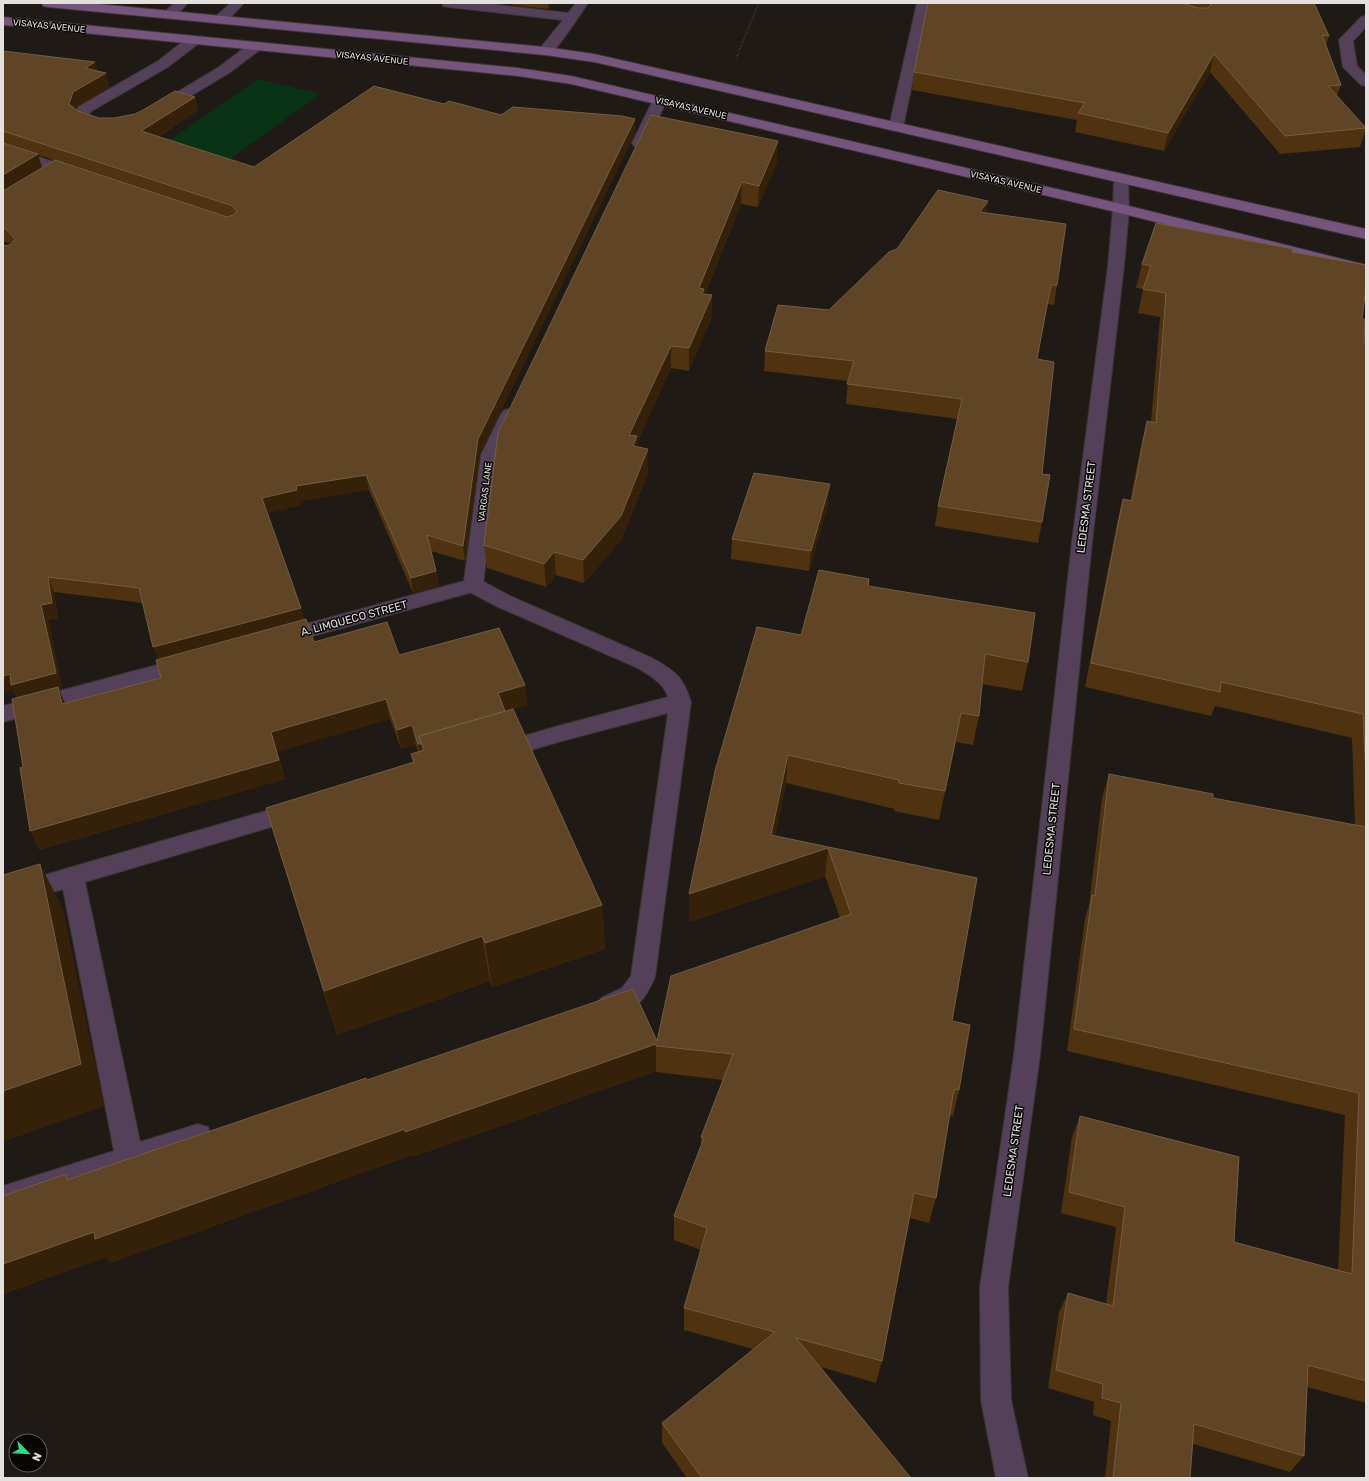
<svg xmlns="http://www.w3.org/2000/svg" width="1369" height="1481" font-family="Rubik,sans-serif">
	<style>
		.green { fill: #0a3315 }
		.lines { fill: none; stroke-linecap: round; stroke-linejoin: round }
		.lane-casing { stroke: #3a3632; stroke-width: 2 }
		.street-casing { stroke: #3a3632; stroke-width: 2 }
		.secondary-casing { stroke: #3a3632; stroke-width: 2 }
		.path { stroke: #635f5b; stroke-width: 1.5; stroke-dasharray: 0.5 2; stroke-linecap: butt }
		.lane { fill: #55405a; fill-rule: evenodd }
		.street { fill: #55405a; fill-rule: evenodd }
		.secondary { fill: #75547e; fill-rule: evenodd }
		.wall { fill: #4f320f; fill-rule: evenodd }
		.shaded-wall { fill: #352109 }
		.building { fill: #5f4526; stroke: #745d42 }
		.labels { text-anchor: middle; stroke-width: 3; stroke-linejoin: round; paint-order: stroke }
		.far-street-label { font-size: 9px; fill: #e3e0dd; stroke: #070604 }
		.street-label { font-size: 11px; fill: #e3e0dd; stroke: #070604 }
	</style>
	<rect width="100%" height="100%" fill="#1f1a16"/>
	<path class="green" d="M258 79 320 94 230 159 167 142Z"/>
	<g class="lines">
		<defs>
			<path id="lane" d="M174 3H188L173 18H163L162 15Z
				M231 3H244L225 23H215L214 20 215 17Z
				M442 3H482L568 13 576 3H588C581 13 558 49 550 54 547 56 543 55 540 54L538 51 563 20 448 7 443 6Z
				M917 3H929L903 127 901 130 896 131 891 130 889 127Z
				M1366 16V27L1353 41 1357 66 1366 75V86L1361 85 1343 67 1339 40 1361 17Z
				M194 36 199 37 201 40 199 43 168 67 90 112 89 116 110 124 112 127 110 130C99 133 87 125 77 121L75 118 78 107 158 61 189 37Z
				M256 42 261 43 263 46 261 49 229 73 164 112 159 113 154 112 152 109 154 106 219 67 251 43Z
				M473 578 480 580 510 596 652 658C675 671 683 676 691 702L655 977C647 994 641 1006 622 1013 612 1016 611 1017 601 1014L597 1006 601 998 622 988 631 976 668 713 558 742 501 759 493 757 490 751 493 745 501 743 558 726 668 697C663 682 650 676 638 668L496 606 466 590 463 585 466 580Z
				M297 802 305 805 308 811 305 817 85 882 140 1142 198 1124 208 1127 211 1136 208 1145 3 1212V1186L114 1151 63 889 3 907V887Z"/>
			<path id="street" d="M660 96 665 97 667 100 646 143 644 146 639 147 634 146 632 143 653 100 655 97Z
				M3 145 81 171 83 174 81 177 76 178 71 177 3 154Z
				M1121 174 1126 175 1128 178 1129 209 1124 266 1092 542 1040 1055 1008 1287 1011 1400 1028 1478H996L981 1400 980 1287 1014 1055 1072 542 1108 266 1113 209 1114 178 1116 175Z
				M510 409 516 410 519 414 499 455 483 585 480 590 280 645 273 643 270 638 273 633 464 581 481 455 501 414 504 410Z
				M187 657 194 659 198 664 194 669 3 722V706Z"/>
			<path id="secondary" d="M42 3H88L545 47 594 54 1366 229V239L594 62 545 55 48 7 43 6Z
				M3 17 518 68 571 76 1121 204 1366 265V275L1120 213 571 84 518 76 3 25Z"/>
		</defs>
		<use href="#lane" class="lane-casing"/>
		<use href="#street" class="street-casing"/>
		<use href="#secondary" class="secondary-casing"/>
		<path class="path" d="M736 58 759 3"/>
		<use href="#lane" class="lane"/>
		<use href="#street" class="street"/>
		<use href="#secondary" class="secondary"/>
	</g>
	<path class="wall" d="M511 3H552L548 9 512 5Z
		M896 3H916L915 4Z
		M928 3H1314L1329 36 1326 46 1341 85 1337 96 1366 129 1360 147 1280 154 1210 72 1164 151 1075 132 1077 120 912 90 914 72Z
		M3 51 98 71 110 87 77 106 76 110 78 111 99 118H114L135 114 195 97 198 110 158 137 254 167 444 104 501 115 635 119V133L480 454 465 561 431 551 436 571 439 586 413 593 369 490 300 501 301 505 267 513 301 608 304 619 314 642 399 655 528 705 513 709 602 905 605 949 492 987 490 981 337 1035 266 808 413 763 411 754 418 752 416 745 401 749 390 719 277 751 285 779 39 850 23 767 17 698 13 690 6 246 11 244 3 241ZM38 155 46 157 55 161 42 168ZM54 592 143 603 158 659 161 678 65 703 59 689 62 688 48 620 58 618Z
		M651 115 777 162 758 207 741 204 705 294 712 295V317L689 371 671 368 638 441V447L648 449V472L622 539 584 583 556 575 546 587 487 568 484 545Z
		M988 201 986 213 1057 285 1054 305 1047 304 1037 359 1042 474V522L1038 543 935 526 938 506 958 419 846 404 848 381 764 371 765 351 829 310 897 249Z
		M1292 252 1362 319 1364 345H1366V1403L1307 1387 1304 1456 1290 1472 1193 1444 1190 1478H1105L1111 1421 1093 1415 1094 1402 1048 1388 1059 1312 1068 1293 1106 1304 1116 1227 1061 1213 1072 1137 1080 1116 1234 1242 1338 1271 1345 1115 1067 1051 1085 918 1089 905 1102 798 1109 774 1213 798 1355 825 1352 738 1215 706 1211 716 1085 687 1117 523 1123 499 1130 501 1141 445 1147 421 1151 422 1160 317 1138 313 1143 289 1136 288 1142 264Z
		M828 504 809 571 731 559 732 539Z
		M869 579V586L1028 662 1022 691 982 684 979 716 973 745 956 742 939 820 894 811 895 809 786 783 775 836 977 878 952 1021 959 1090 953 1116 949 1115 936 1198 929 1223 910 1218 882 1361 876 1383 821 1367 911 1478H687L662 1443V1423L753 1349 684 1330V1308L701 1250 674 1240V1216L701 1145V1137L723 1080 656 1072V1071L412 1157V1155L110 1263 106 1257 3 1294V1196L69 1179 367 1080 657 1041 840 918 825 876 689 922V894L801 635Z"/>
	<path class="shaded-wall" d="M548 3H552L548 9Z
		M1214 54 1210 72 1164 151 1168 133Z
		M95 62 99 76 85 68Z
		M106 73 110 87 77 106 74 118 69 104 73 92Z
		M195 97 198 110 145 145 141 131Z
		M635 119V133L480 454 465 561 463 546 478 439Z
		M778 141 777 162 758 207 759 186Z
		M38 154 42 168 3 192V175Z
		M742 182 741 204 704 296 699 288Z
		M988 201 985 220 980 212Z
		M712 295V317L689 371V348Z
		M671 346V368L638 441V459L629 435Z
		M648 449V472L622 539 584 583 583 560Z
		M366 475 369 490 300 501 301 505 266 514 262 498 296 486Z
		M830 484 828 504 809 571 811 551Z
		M554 552 556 575 546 587 544 564Z
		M436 571 439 586 413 593 411 578Z
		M48 577 54 592 58 618 48 620 62 688 59 689 66 706 18 700 13 690 3 693V676Z
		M301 608 305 623 159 662 153 647Z
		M525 685 528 705 500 713 498 693Z
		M386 699 390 719 277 752 271 732Z
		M961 713 956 742 939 820 945 791Z
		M412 725 416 745 401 749 397 730Z
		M418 744H421L424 763 422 764Z
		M788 755 786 783 769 864 771 835Z
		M279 760 285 779 39 850 30 831Z
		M828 848 825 876 689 922V894Z
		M40 864 63 909 104 1106 3 1142V1091Z
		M602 905 605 949 492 987 485 943Z
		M482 936 490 981 337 1035 324 991Z
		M656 1044V1071L412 1157 405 1132Z
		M405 1129 412 1155 110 1263 106 1257 3 1294V1264L94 1232Z"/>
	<path class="building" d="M928 3H1182L1198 8H1208L1211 4 1210 3H1314L1329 36 1322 35 1341 85 1328 86 1366 128 1285 136 1214 54 1168 133 1078 113 1085 103 914 72Z
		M3 51 95 62 85 68 106 73 73 92 69 104 78 111 99 118H114L135 114 143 110 175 91 195 97 141 131 254 167 374 86 444 104 449 101 501 115 513 107 622 116 635 119 478 439 463 546 427 535 436 571 411 578 366 475 296 486 297 490 262 498 301 608 153 647 139 588 48 577 52 603 41 605 56 673 11 685 10 674 3 676V244L6 246 12 244 15 239 6 229 3 228V191L55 160 227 217 233 215 237 212 233 206 3 131Z
		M651 115 778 141 759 186 742 182 699 288 704 289 702 294 712 295 689 348 671 346 629 435 637 436 633 446 648 449 621 516 583 560 554 552 544 564 484 545 498 433Z
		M3 143 38 154 3 175Z
		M938 190 988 201 980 212 1066 224 1057 285H1051L1037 359 1054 362 1042 474 1050 475 1042 522 938 506 962 399 847 384 854 361 765 351 778 305 829 310 889 252 897 249Z
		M1156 223 1293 249 1292 252 1366 265V287L1362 319H1365L1364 345H1366V776L1363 714 1221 682 1220 692 1091 663 1123 499 1132 501 1147 421 1156 423 1166 293 1143 289 1151 266 1142 264Z
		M754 473 830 484 811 551 732 539Z
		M819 570 869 579 868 586 1035 613 1028 662 985 654 979 716 961 713 945 791 899 783V780L788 755 771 835 977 878 952 1021 970 1025 959 1090 954 1089 936 1198 914 1193 882 1361 796 1338 911 1478H702L662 1423 775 1332 684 1308 707 1228 674 1216 704 1138 701 1137 733 1054 656 1046V1044L405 1132V1129L95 1239 94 1232 3 1264V1196L66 1174 67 1180 366 1078 367 1080 633 989 657 1041 671 976 851 914 828 848 689 894 715 771 757 627 801 635Z
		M306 619 314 642 387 622 399 655 499 628 525 685 498 693 505 711 419 736 421 744H418L412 725 397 730 386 699 271 732 279 760 30 831 20 768 23 767 12 699 58 687 62 704 161 678 156 660Z
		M513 709 602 905 485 943 482 936 324 991 266 808 414 762 411 754 424 750 419 736Z
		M1109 774 1213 794V798L1366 827V1381L1308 1365 1304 1456 1194 1424 1190 1478H1113L1121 1403 1102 1398 1103 1384 1056 1370 1068 1293 1113 1306 1125 1207 1069 1192 1080 1116 1239 1157 1234 1242 1352 1274 1359 1093 1074 1029 1092 895 1095 896Z
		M40 864 81 1064 3 1091V875Z"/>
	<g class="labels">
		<g class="far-street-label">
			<text transform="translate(49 26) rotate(6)" y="3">VISAYAS AVENUE</text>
			<text transform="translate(372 58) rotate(6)" y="3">VISAYAS AVENUE</text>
			<text transform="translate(691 108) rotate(13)" y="3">VISAYAS AVENUE</text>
			<text transform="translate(1006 182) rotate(13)" y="3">VISAYAS AVENUE</text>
			<text transform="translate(485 492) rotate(-83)" y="3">VARGAS LANE</text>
		</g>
		<g class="street-label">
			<text transform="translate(1086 507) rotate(-83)" y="4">LEDESMA STREET</text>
			<text transform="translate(354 618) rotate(-15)" y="4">A. LIMQUECO STREET</text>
			<text transform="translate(1051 829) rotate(-84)" y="4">LEDESMA STREET</text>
			<text transform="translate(1013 1151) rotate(-82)" y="4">LEDESMA STREET</text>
		</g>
	</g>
	<rect width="1369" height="1481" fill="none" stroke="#e3e0dd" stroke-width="8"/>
	<g transform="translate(28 1453) rotate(114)"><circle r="19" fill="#070604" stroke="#5f5d5b"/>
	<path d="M0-3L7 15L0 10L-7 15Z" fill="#34d881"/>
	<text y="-6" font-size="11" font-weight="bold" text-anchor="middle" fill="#e3e0dd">N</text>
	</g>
</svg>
